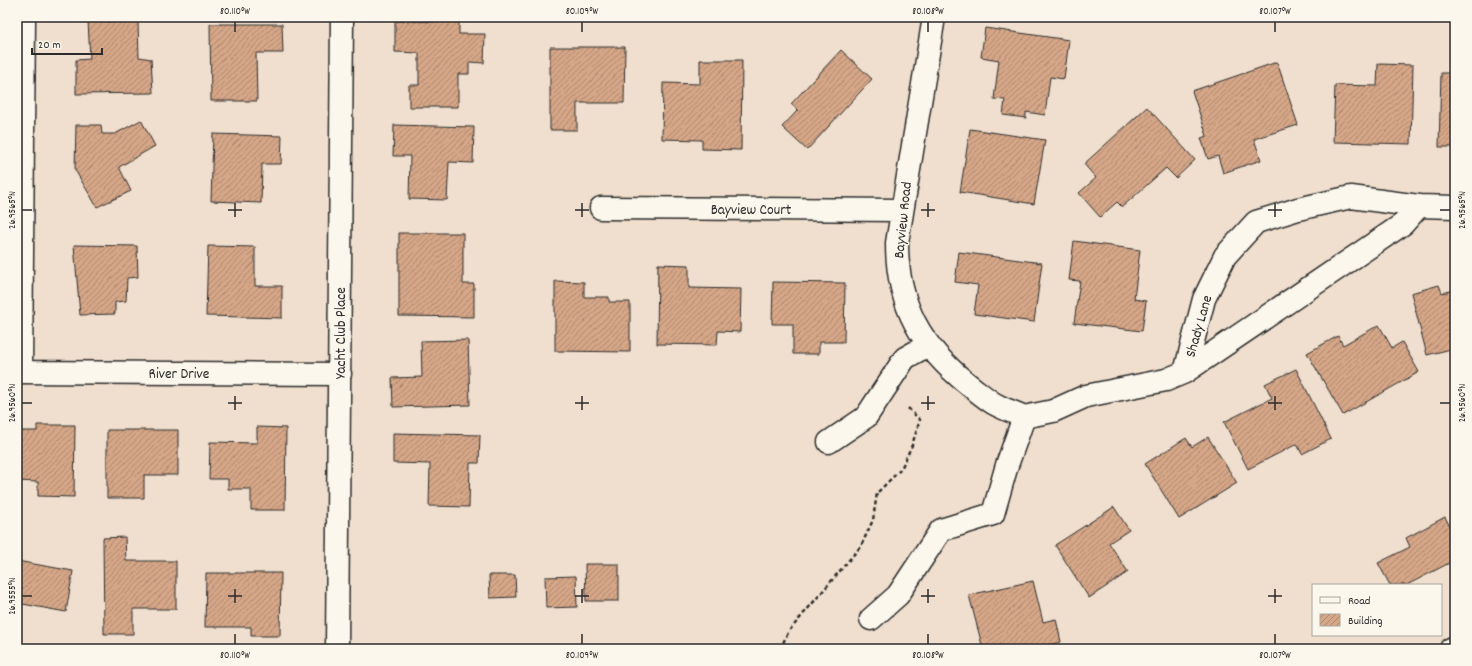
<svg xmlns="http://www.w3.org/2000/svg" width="1472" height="666" font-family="Dekko,sans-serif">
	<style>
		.building { fill: url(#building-hatch); stroke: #2b2b2b }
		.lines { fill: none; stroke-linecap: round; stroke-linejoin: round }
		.minor-casing { stroke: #2b2b2b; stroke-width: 25 }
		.path { stroke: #2b2b2b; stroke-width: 2.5; stroke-dasharray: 4 3; stroke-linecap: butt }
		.minor { stroke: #fbf7ec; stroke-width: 22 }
		.ticks { fill: none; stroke: #2b2b2b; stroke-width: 1.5 }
		.labels { text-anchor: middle; stroke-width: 3; stroke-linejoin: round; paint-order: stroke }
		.street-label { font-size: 15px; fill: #2b2b2b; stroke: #fbf7ec }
		.neatline { fill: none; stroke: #2b2b2b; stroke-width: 1.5 }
		.ticks-label { font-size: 10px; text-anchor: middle; fill: #2b2b2b }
	</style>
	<defs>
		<pattern id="building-hatch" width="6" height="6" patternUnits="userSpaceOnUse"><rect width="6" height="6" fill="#d5a687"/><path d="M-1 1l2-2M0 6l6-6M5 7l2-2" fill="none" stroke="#ad876f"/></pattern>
	</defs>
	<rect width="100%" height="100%" fill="#f0dfce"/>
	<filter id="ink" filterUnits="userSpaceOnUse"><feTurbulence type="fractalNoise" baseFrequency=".025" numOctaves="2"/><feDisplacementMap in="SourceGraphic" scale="8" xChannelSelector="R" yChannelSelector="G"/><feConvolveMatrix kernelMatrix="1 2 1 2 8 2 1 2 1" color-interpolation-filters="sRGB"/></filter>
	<g filter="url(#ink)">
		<path class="building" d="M88 21 138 22 139 57 151 59 153 93 76 94V60L90 59Z
			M395 21 459 22V34H485L484 63 469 62V74H458V107H409V85H419V53L395 52Z
			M210 24H282L283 53H256L257 101H211Z
			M985 28 1069 40 1064 79 1050 77 1045 115 1026 112V118L1003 115 1005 100 994 99 999 60 981 57Z
			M550 47H625L624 103H577V130H550Z
			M841 50 872 79 807 150 782 127 798 110 791 104Z
			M700 60H742L741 150 702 149V140L662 139 663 83 700 84Z
			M1277 62 1298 125 1254 139 1261 160 1223 173 1218 156 1208 159 1201 138 1207 136 1192 91Z
			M1378 64 1413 65 1411 144 1333 142 1335 85 1377 86Z
			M1441 73H1455V147H1439Z
			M1147 107 1195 160 1176 178 1166 168 1122 207 1117 202 1100 217 1079 193 1096 178 1084 164Z
			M141 120 155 146 119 167 131 191 97 207 75 170 76 125H101L102 134H115Z
			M394 125 474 127 473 163 449 162 447 200 409 199 410 156H393Z
			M970 129 1045 140 1034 204 960 192Z
			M213 134 282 136 281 164H262L261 203 211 201Z
			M399 233H463V284H474V317L399 316Z
			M1074 241 1140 250 1134 299 1146 301 1142 331 1074 323 1080 281 1069 280Z
			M74 245 137 246 138 277 127 278 126 301 115 302V314L80 315Z
			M208 246 255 247V286H282V318L206 316Z
			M959 252 1042 263 1034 322 974 314 978 285 955 282Z
			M658 264 689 265V288L741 289 740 332 718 331 717 345 657 344Z
			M555 281 584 282V297H609V302H630V352L555 351Z
			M773 282 845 283 844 342H819V354H793V324H772Z
			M1439 285 1442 293 1455 290V348L1427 355 1411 293Z
			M1379 325 1392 348 1402 342 1419 372 1343 415 1307 353 1338 336 1343 345Z
			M468 340 470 405 393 407 392 378 422 377 421 341Z
			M1296 369 1331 439 1302 454 1297 444 1248 469 1224 422 1272 398 1265 384Z
			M37 425H75L74 497 38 496V482L17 481V431H37Z
			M257 427 286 428 285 510H251V489H228V479H209L210 442 257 443Z
			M107 430H178V475H144V498H107Z
			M393 433 480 435 479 463H470L469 507 429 506 430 464 393 463Z
			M1208 437 1237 483 1179 519 1145 464 1186 438 1192 447Z
			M1114 507 1129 530 1109 543 1128 572 1089 598 1055 545Z
			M1445 517 1455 536V560L1407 585H1390L1378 563 1410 547 1406 538Z
			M125 537 126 561H176V609H133V634H104L103 538Z
			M17 561 73 571 66 612 17 603Z
			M585 564H619V601H586Z
			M206 573H281L280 636H251V627H205Z
			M489 575H515L516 597 490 598Z
			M576 576 577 607 546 608 545 577Z
			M1033 581 1043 622 1056 619 1061 642 1030 649H983L969 595Z"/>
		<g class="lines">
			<defs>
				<path id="minor" d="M934 17 897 243C897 305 921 347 969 385 977 391 985 398 993 403 1003 409 1014 412 1024 417
					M601 208 901 210
					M17 372 340 374
					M21 372 24 17
					M1185 372 1204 299 1225 256 1256 222 1298 209 1351 197 1419 206
					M829 442 866 417 905 358 928 345
					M871 619 898 595 941 530 993 514 1007 465 1024 417 1053 411 1086 396 1166 380 1185 372 1403 224 1419 206 1455 207
					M337 649 342 17
					M1451 649 1455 647"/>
			</defs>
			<use href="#minor" class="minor-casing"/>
			<path class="path" d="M780 649 789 631 861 546 873 520 877 493 901 469 912 445 920 420 907 407"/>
			<use href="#minor" class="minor"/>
		</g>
	</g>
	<path class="ticks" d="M235 22V32M582 22V32M928 22V32M1275 22V32M235 203V217M582 203V217M928 203V217M1275 203V217M22 210H32M228 210H242M575 210H589M921 210H935M1268 210H1282M1440 210H1450M235 396V410M582 396V410M928 396V410M1275 396V410M22 403H32M228 403H242M575 403H589M921 403H935M1268 403H1282M1440 403H1450M235 589V603M582 589V603M928 589V603M1275 589V603M22 596H32M228 596H242M575 596H589M921 596H935M1268 596H1282M235 634V644M582 634V644M928 634V644M1275 634V644"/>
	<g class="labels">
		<g class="street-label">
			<text x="751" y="214">Bayview Court</text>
			<text transform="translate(902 220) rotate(-84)" y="5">Bayview Road</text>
			<text transform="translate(1198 326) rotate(-74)" y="5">Shady Lane</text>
			<text transform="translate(340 333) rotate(-90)" y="5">Yacht Club Place</text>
			<text x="179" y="378">River Drive</text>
		</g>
	</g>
	<rect width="1472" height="666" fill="none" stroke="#fbf7ec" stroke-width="44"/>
	<rect x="1312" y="584" width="130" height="52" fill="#fbf7ec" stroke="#a8a59f"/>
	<rect x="1320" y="597" width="20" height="6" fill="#fbf7ec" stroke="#a8a59f"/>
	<text x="1348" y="604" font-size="12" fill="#2b2b2b">Road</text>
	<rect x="1320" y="614" width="20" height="12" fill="url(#building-hatch)" stroke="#a8a59f"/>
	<text x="1348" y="624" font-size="12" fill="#2b2b2b">Building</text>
	<path d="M32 48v6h70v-6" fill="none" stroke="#2b2b2b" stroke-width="2"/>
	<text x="38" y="48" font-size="12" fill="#2b2b2b" stroke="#fbf7ec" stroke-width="3" paint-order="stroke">20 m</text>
	<rect x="22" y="22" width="1428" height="622" class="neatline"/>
	<g class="ticks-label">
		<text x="235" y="14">80.110°W</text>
		<text x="582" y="14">80.109°W</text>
		<text x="928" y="14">80.108°W</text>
		<text x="1275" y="14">80.107°W</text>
		<text transform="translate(11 210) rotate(-90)" y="4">26.9565°N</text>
		<text transform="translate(1461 210) rotate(-90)" y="4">26.9565°N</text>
		<text transform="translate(11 403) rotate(-90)" y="4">26.9560°N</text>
		<text transform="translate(1461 403) rotate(-90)" y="4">26.9560°N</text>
		<text transform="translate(11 596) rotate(-90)" y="4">26.9555°N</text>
		<text x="235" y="658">80.110°W</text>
		<text x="582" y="658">80.109°W</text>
		<text x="928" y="658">80.108°W</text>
		<text x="1275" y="658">80.107°W</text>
	</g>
</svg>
